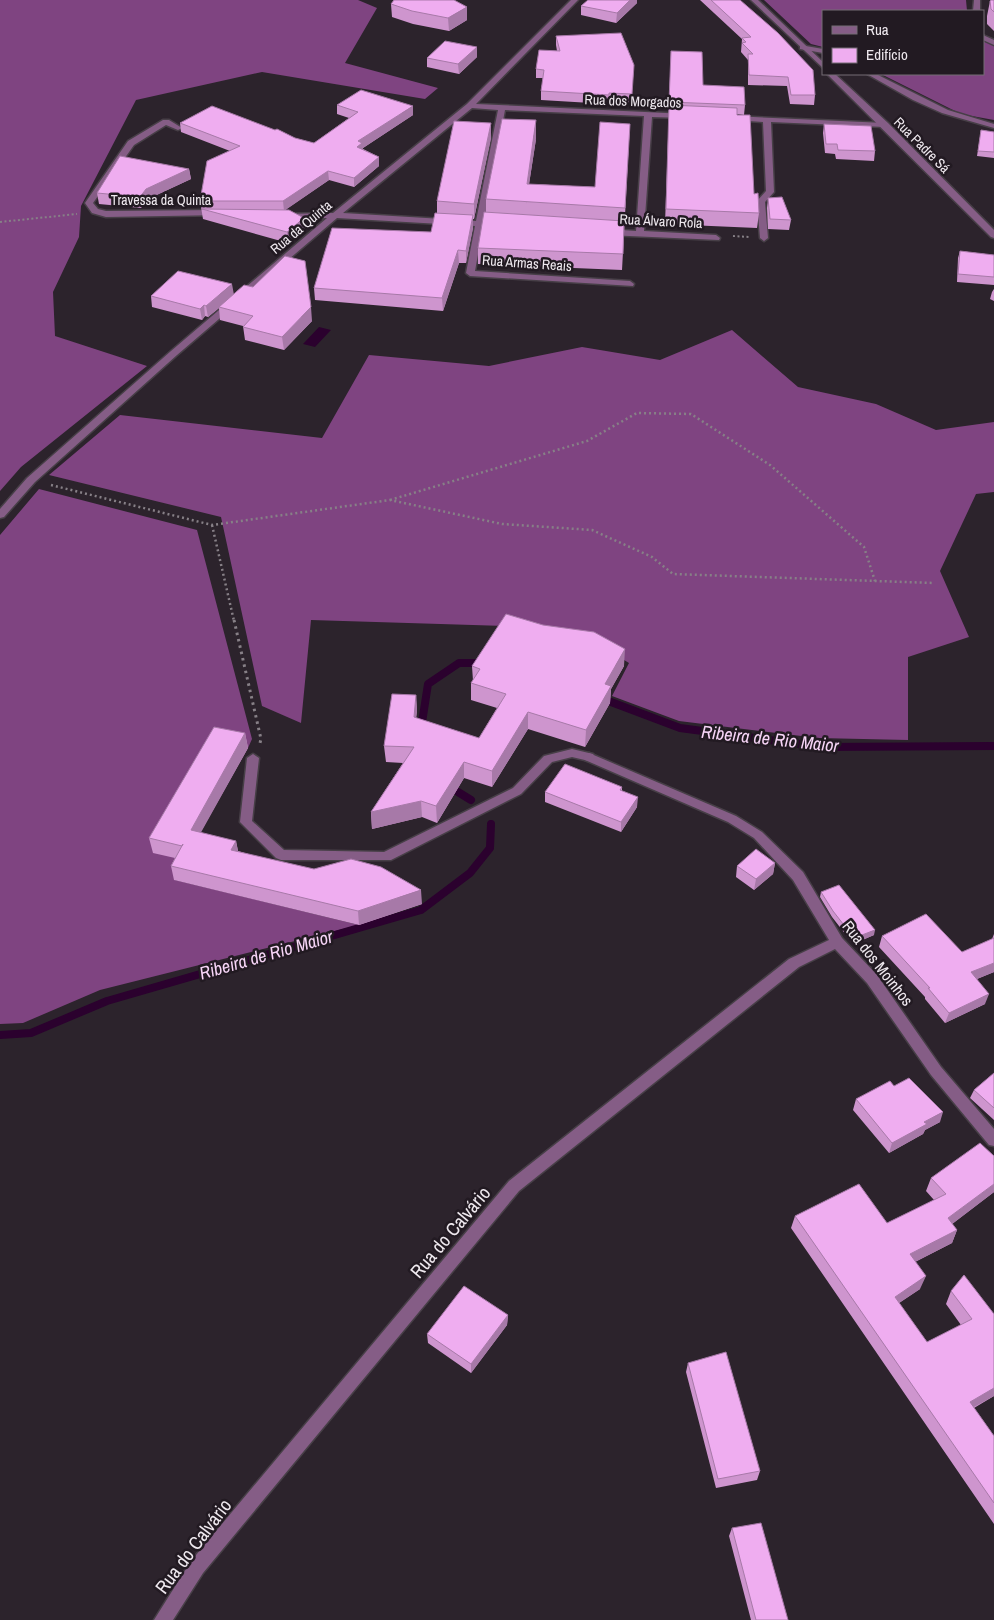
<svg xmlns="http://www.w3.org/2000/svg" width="994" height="1620" font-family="'Archivo Narrow',sans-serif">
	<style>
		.forest { fill: #7f4481 }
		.water { fill: #2b012e }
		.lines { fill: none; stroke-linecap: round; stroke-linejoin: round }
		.stream { stroke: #2b012e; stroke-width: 8 }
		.service-casing { stroke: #473f47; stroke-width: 3 }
		.minor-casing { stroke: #473f47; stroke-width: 3 }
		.tertiary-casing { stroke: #473f47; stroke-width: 3 }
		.path-far2 { stroke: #878087; stroke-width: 2; stroke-dasharray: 2 2.5; stroke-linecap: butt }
		.path-far1 { stroke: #878087; stroke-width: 2.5; stroke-dasharray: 2 3; stroke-linecap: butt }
		.path { stroke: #878087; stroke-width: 3; stroke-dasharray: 2.5 4; stroke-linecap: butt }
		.service { fill: #855d86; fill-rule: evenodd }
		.minor { fill: #855d86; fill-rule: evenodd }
		.tertiary { fill: #855d86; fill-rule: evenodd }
		.wall { fill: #ce95ce }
		.shaded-wall { fill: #a779a8 }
		.building { fill: #efadf0; stroke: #a779a8 }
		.labels { text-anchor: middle; stroke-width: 5; stroke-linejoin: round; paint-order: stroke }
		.far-street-label { font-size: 14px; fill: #efe9ef; stroke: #221a22 }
		.street-label { font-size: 16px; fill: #efe9ef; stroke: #221a22 }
		.water-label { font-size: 18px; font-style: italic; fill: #f7d5f7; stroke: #221a22 }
		.near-street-label { font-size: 19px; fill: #efe9ef; stroke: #221a22 }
	</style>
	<rect width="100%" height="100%" fill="#2c232c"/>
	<path class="forest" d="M0 0H358L377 8 345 63 438 88 425 99 262 72 136 100 81 206 79 237 53 292 55 336 147 366 21 467 0 491Z
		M764 0H966L967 11H823V47L811 44Z
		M983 41 994 45V120L961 114 881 74H983Z
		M732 330 798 387 876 404 936 430 994 422V492L976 494 940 571 969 637 908 657V740L818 738 679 721 612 696 629 663 596 643 505 626 311 620 301 723 262 706 221 517 49 475 120 415 322 438 369 355 489 366 582 347 660 360Z
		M39 489 197 530 252 739 248 748 217 741 185 860 175 880 359 925 100 990 23 1023 0 1024V535Z"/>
	<path class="water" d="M319 327 331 330 315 347 303 344Z"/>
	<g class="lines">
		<path class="stream" d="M611 702 680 728 821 747 994 746
			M421 729 428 684 459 663H484
			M458 792 471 800
			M0 1035 31 1033 107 1001 421 910 470 873 490 848 491 824"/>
		<defs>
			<path id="service" d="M572 749 593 754 595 757 589 761 572 757 552 762 521 794 391 860H281L276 858 240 822 247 758 253 754 259 758 252 821 284 850 384 852 513 788 544 756Z"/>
			<path id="minor" d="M571 0H578L476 104 687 114 688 116 684 118 652 117 644 231 716 235 720 238 719 240 607 235 603 232 607 229 636 231 644 116 505 110 484 222H499L503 225 499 228 483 227 475 271 630 281 634 284 633 286 470 276 466 273 475 226 337 218 177 355 35 482 4 517 0 518V509L27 478 171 351 327 218 282 219 278 216 279 214 333 213 467 104ZM472 108 498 110 476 221 343 213Z
				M974 0H980V11H973Z
				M983 35 994 40V45L983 40Z
				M800 45 823 49V53L800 49Z
				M867 74H876L948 110 994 124V128L942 113 913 100Z
				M731 116 885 123 889 125 885 127 771 122 774 192 765 202 768 238 764 241 760 238 757 201 766 191 763 122 734 120 730 118Z
				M163 120H169L182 128 178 130 166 125 134 145 93 203 98 209 106 211 220 210 224 213 223 215 106 217 92 213 85 203 128 141Z
				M589 753 736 816 762 832 803 872 842 938 877 975 941 1067 994 1129V1146L989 1145 931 1075 867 983 835 949 799 967 519 1191 203 1573 173 1620H154L191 1561 509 1181 789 959 829 940 793 880 754 838 728 822 585 760 583 757 585 754Z"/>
			<path id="tertiary" d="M751 0H758L823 62V68Z
				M827 74H835L888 123 994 230V238L991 237Z"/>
		</defs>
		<use href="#service" class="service-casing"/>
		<use href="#minor" class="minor-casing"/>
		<use href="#tertiary" class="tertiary-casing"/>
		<path class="path-far2" d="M0 222 77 214
			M733 236 749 237"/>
		<path class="path-far1" d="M51 485 212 525 390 500 502 524 592 530 652 557 673 574 934 583
			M390 500 587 441 637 413 691 414 770 465 864 547 875 581
			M212 525 234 621"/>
		<path class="path" d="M234 620 261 739 260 743"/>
		<use href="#service" class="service"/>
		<use href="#minor" class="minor"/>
		<use href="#tertiary" class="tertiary"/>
	</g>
	<path class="wall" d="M588 0H642H637V3L616 23 581 15V6Z
		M700 0H740L815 95 814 105 790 104 787 86 748 85V60L741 52 742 39Z
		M994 0V31L987 24V16L990 1Z
		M391 4 467 20 449 31 413 24 392 17Z
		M556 36 634 65 631 103 609 102 608 104 541 100V91L543 78H536V69L557 51 556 45Z
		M477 47V57L459 74 427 67V58Z
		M671 51 703 85 745 105 744 115 737 114 754 194 759 213 757 228 665 224Z
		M337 105 413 115 363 148V149L379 157V166L354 187 329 180 285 210 305 229 288 243 203 219 200 201 230 151 181 132 180 123 295 138 314 143 349 118 337 114Z
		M491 123V138L474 219H473V228L466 263H459L443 311 315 300 314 288 431 232 437 213V201Z
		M630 124 622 270 478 264V248L486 213V199L536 139 529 184 595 187Z
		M824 124 875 151 874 161 836 159 835 154 825 153 823 133Z
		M981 130 994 132V158L977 156Z
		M189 169 191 179 148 199 141 208 99 204 97 193Z
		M768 198 791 220 789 230 768 229 767 208Z
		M960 251 994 255V285L957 282 958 258Z
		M994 289V301L990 299 992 292Z
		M233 294 312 321 284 350 245 340 243 326 220 320 219 308 208 317 205 316 202 320 152 307 151 296Z
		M472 666H624L611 689 610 703 585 747 528 729 492 787 464 778 437 823 422 817 372 829 371 812 403 763 386 762 384 746 416 695 417 711 416 718 479 738 497 708 471 700V683L473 681Z
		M245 733 248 748 200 833 236 841 238 851 422 904 359 925 174 880 171 866 175 858 153 853 149 838Z
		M622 787V791L637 807 621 832 545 802V792Z
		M775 863 773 874 754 890 736 877 737 866Z
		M821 892 874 935 853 944 832 917 820 897Z
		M994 934V972L977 979 985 1004 945 1023 925 999V997L879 947 882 936 962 952 992 939Z
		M994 1073V1120L970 1098 974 1090Z
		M894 1086 940 1122 925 1130 923 1134 889 1153 853 1110 856 1099Z
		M994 1156V1192L952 1224 957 1230 952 1243 915 1262 920 1289 899 1303 927 1342 961 1325 946 1304 951 1291 994 1314V1396L974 1408 994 1436V1524L791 1228 795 1216 887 1223 934 1200 926 1191 931 1178Z
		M508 1315 507 1325 471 1373 428 1343 427 1334Z
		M688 1363 760 1471 757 1480 716 1488 686 1372Z
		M732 1528 788 1620H751L729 1536Z"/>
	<path class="shaded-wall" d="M630 0H637V3L616 23 617 13Z
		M467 7V20L449 31 448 18Z
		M477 47V57L459 74 458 64Z
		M413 106V115L363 148V152L357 147 358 141Z
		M536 120V139L526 204 527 184Z
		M491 123V138L474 219V204Z
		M379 157V166L354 187V178Z
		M189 169 191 179 148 199 141 208 140 197 146 189Z
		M328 171 329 180 284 211 283 201Z
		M473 215V228L466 263V251Z
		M304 218 305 229 288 243 287 232Z
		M458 250 459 263 443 311 442 298Z
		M232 284 234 295 219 307V308L208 317 206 306Z
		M204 305 205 316 202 320 200 309Z
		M311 307 312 321 284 350 282 337Z
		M625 649 624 666 611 689 610 703 585 747 586 730 605 684Z
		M416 695 417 711 414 734V717Z
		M528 712V729L492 787V771Z
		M245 733 248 748 194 845 191 830Z
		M464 762V778L437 823 436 806Z
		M638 797 637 807 621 832V822Z
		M421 801 422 817 372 829 371 812Z
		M236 841 239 856 231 850Z
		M775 863 773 874 754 890 756 879Z
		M421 890 422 904 359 925 358 911Z
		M875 930 874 935 853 944 854 938Z
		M994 963V972L967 983 971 972Z
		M989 994 985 1004 945 1023 949 1013Z
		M943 1112 940 1122 925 1130 923 1134 889 1153 892 1143 924 1122Z
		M994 1184V1192L943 1231 948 1218Z
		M957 1230 952 1243 905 1267 910 1254Z
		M926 1276 920 1289 890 1309 895 1297Z
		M508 1315 507 1325 471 1373V1364Z
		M994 1388V1396L963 1413 970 1402Z"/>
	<path class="building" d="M394 0H454L467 7 448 18 412 11 391 4Z
		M588 0H630L617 13 581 6Z
		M711 0H740L778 33 813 70 815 95H791L788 77 749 75 748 54H753L742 43 746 42 742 38 751 37Z
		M991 0H994V12L991 9 990 1Z
		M621 33 634 65 632 94 609 93V95L541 91 544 70 536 69 539 50 560 51 556 36Z
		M445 41 477 47 458 64 427 58Z
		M671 51 702 52 703 85 744 87 745 105 669 102Z
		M361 90 413 106 358 141 362 143 357 147 379 157 354 178 328 171 283 201H200L207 161 240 146 180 123 212 106 275 130 277 129 295 138 314 143 358 112 337 105Z
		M669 105 737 108V115H750L754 194 758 193 759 213 666 209Z
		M502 119 536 120 527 184 595 187 600 122 630 124 625 208 486 199Z
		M454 121 491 123 474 204 437 201Z
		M824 124 871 126 875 151 838 150 837 144H826Z
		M981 130 994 132V152L978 151Z
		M120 156 189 169 146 189 140 197 97 193Z
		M782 197 791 220 770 219 768 198Z
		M202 209 289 210 304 218 287 232Z
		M484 212 624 221 623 254 478 248Z
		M435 213 473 215 466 251 458 250 442 298 314 288 332 228 431 232Z
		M960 251 994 255V277L958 274Z
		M285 256 305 261 311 307 282 337 243 327 253 316 219 307 244 285 253 287Z
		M178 271 232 284 206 306 204 305 200 309 151 296Z
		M506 614 543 625 594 632 625 649 605 684 611 686 586 730 528 712 492 771 464 762 436 806 421 801 371 812 414 747 384 746 392 694 416 695 414 717 479 738 506 694 471 683 480 669 472 666Z
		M214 727 245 733 191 830 236 841 231 850 314 869 351 859 381 867 421 890 358 911 171 866 183 844 182 846 149 838Z
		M565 764 622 787 620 790 638 797 621 822 545 792Z
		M756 849 775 863 756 879 737 866Z
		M839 885 875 930 854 938 833 911 821 892Z
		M926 914 962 952 994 938V963L971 972 989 994 949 1013 928 988H930L882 936Z
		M994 1073V1108L974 1090Z
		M909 1078 943 1112 924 1122 927 1124 892 1143 856 1099 890 1081 894 1086Z
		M980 1143 994 1156V1184L948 1218 957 1230 910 1254 926 1276 895 1297 927 1342 972 1319 951 1291 964 1275 994 1314V1388L970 1402 994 1436V1503L795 1216 859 1184 887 1223 946 1194 931 1178Z
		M464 1286 508 1315 471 1364 427 1334Z
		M726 1352 760 1471 718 1479 688 1363Z
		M761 1523 788 1620H756L732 1528Z"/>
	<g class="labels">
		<g class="far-street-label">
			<text transform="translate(633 101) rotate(2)" y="5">Rua dos Morgados</text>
			<text transform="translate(922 145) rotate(45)" y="5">Rua Padre Sá</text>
			<text x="161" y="205">Travessa da Quinta</text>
			<text transform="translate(661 221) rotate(3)" y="5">Rua Álvaro Rola</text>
			<text transform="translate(301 227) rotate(-40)" y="5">Rua da Quinta</text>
			<text transform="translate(527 263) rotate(4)" y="5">Rua Armas Reais</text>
		</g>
		<g class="street-label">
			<text transform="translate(878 963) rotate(52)" y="6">Rua dos Moinhos</text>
		</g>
		<g class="water-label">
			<text transform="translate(770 739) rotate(6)" y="6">Ribeira de Rio Maior</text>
			<text transform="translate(266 955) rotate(-16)" y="6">Ribeira de Rio Maior</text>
		</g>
		<g class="near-street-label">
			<text transform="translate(450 1232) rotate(-50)" y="7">Rua do Calvário</text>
			<text transform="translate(193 1546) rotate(-53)" y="7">Rua do Calvário</text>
		</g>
	</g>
	<rect x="822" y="10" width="162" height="65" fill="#221a22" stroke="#746d74"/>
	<rect x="832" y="26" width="25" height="8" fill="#855d86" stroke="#746d74"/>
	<text x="866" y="35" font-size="15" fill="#efe9ef">Rua</text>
	<rect x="832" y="48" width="25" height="15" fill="#efadf0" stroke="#746d74"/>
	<text x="866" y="60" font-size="15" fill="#efe9ef">Edifício</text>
</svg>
